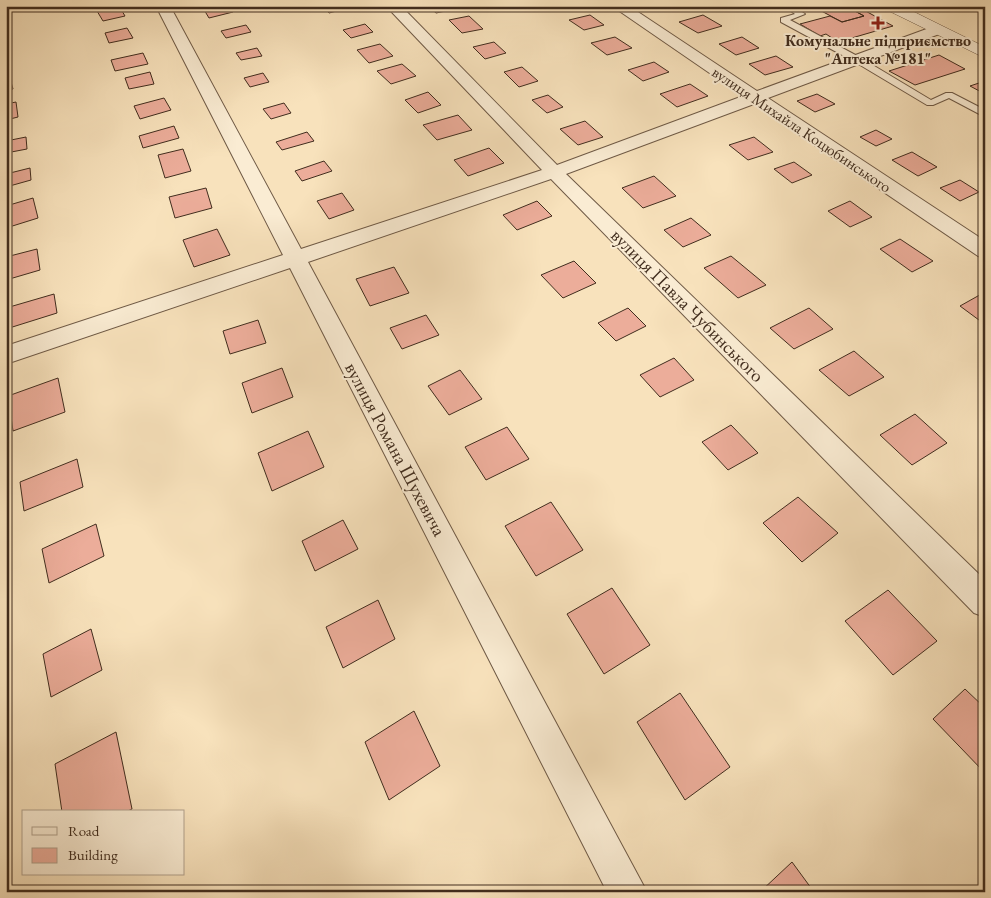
<svg xmlns="http://www.w3.org/2000/svg" width="991" height="898" font-family="'EB Garamond',serif">
	<style>
		.building { fill: #ecad9a; stroke: #412d1e }
		.lines { fill: none; stroke-linecap: round; stroke-linejoin: round }
		.service-casing { stroke: #6f5a46; stroke-width: 2 }
		.minor-casing { stroke: #6f5a46; stroke-width: 2 }
		.tertiary-casing { stroke: #6f5a46; stroke-width: 1 }
		.service { fill: #faecd3; fill-rule: evenodd }
		.minor { fill: #faecd3; fill-rule: evenodd }
		.tertiary { fill: #faecd3; fill-rule: evenodd }
		.poi-dot { fill: #8f2418; stroke: #faecd3; stroke-width: 2 }
		.labels { text-anchor: middle; stroke-width: 4; stroke-linejoin: round; paint-order: stroke }
		.far-poi-label { font-size: 16px; font-weight: bold; fill: #412d1e; stroke: #faecd3 }
		.far-street-label { font-size: 16px; fill: #412d1e; stroke: #faecd3 }
		.street-label { font-size: 19px; fill: #412d1e; stroke: #faecd3 }
	</style>
	<rect width="100%" height="100%" fill="#f8e2bc"/>
	<filter id="stains"><feTurbulence type="fractalNoise" baseFrequency=".004" numOctaves="4"/><feColorMatrix values="0 0 0 0 .2 0 0 0 0 .09 0 0 0 0 .02 0 0 0 .5 -.17"/></filter>
	<radialGradient id="worn" r=".72"><stop offset=".6" stop-color="#630" stop-opacity="0"/><stop offset="1" stop-color="#630" stop-opacity=".3"/></radialGradient>
	<path class="building" d="M119 6 125 16 103 21 97 11Z
		M213 6H229L233 12 209 18 203 8Z
		M351 6 352 7 329 13 323 7Z
		M428 6H452L455 9 436 13Z
		M812 6H846L864 16 842 22Z
		M860 8 893 26 838 42 826 34 820 36 800 24 830 16 842 22 864 16 853 10Z
		M590 15 604 25 584 30 569 20Z
		M703 15 722 26 698 33 679 22Z
		M469 16 483 29 462 33 449 20Z
		M365 24 373 32 351 38 343 30Z
		M246 25 251 32 226 38 221 31Z
		M127 28 133 38 109 43 105 33Z
		M615 37 632 48 607 55 591 43Z
		M742 37 759 48 736 55 719 44Z
		M494 42 506 53 485 59 473 47Z
		M380 44 393 56 369 63 357 50Z
		M257 48 262 56 241 60 236 53Z
		M143 53 148 64 115 71 111 60Z
		M939 55 965 69 915 85 889 71Z
		M776 56 793 67 765 75 749 64Z
		M654 62 669 72 643 81 628 70Z
		M402 64 416 76 391 84 377 71Z
		M522 67 538 81 519 87 504 72Z
		M150 72 154 84 129 89 125 78Z
		M263 73 269 82 250 87 244 78Z
		M6 75H9L13 89 6 91Z
		M985 81V94L970 86Z
		M690 84 708 96 677 107 660 94Z
		M428 92 441 105 418 113 405 100Z
		M817 94 835 104 815 112 797 101Z
		M548 95 563 107 547 113 532 100Z
		M164 98 171 110 140 119 134 106Z
		M16 102 18 117 6 120V104Z
		M284 103 291 113 271 119 263 109Z
		M458 115 472 130 437 140 423 125Z
		M585 121 603 137 578 145 560 129Z
		M174 126 179 138 143 148 139 136Z
		M876 130 892 139 876 146 860 137Z
		M307 132 314 141 282 150 276 142Z
		M26 137 27 149 6 153V141Z
		M754 137 773 152 748 160 729 145Z
		M489 148 504 163 468 176 454 160Z
		M183 149 191 171 165 178 158 155Z
		M912 152 937 167 918 176 892 160Z
		M324 161 332 171 302 181 295 171Z
		M794 162 812 175 792 183 774 169Z
		M30 168 31 180 6 187V174Z
		M654 176 676 196 643 208 622 188Z
		M960 180 979 192 960 201 940 188Z
		M206 188 212 208 175 218 169 197Z
		M342 193 354 210 329 219 317 201Z
		M33 198 38 218 6 228V206Z
		M537 201 552 216 517 230 503 215Z
		M850 201 872 217 850 227 828 211Z
		M691 218 711 235 683 247 664 230Z
		M217 229 230 255 194 267 183 240Z
		M900 239 933 261 912 272 880 249Z
		M37 249 40 270 6 280V257Z
		M731 256 766 285 738 298 704 268Z
		M574 261 596 283 563 298 541 275Z
		M394 267 409 293 370 306 356 279Z
		M985 292V321L983 323 960 306Z
		M54 294 57 313 6 329V308Z
		M628 308 646 326 616 341 598 323Z
		M809 308 833 329 794 349 770 328Z
		M426 315 439 335 402 349 390 328Z
		M258 320 266 343 230 354 223 331Z
		M854 351 884 377 849 396 819 370Z
		M674 358 694 380 660 397 640 375Z
		M282 368 293 397 252 413 242 383Z
		M460 370 482 399 449 415 428 386Z
		M58 378 65 412 13 431 8 396Z
		M915 414 947 443 912 465 880 435Z
		M731 425 758 453 728 470 702 442Z
		M507 427 529 459 486 480 465 447Z
		M308 431 324 467 272 491 258 453Z
		M77 459 83 487 24 511 20 482Z
		M798 497 838 533 802 562 763 523Z
		M551 502 583 550 536 576 505 526Z
		M343 520 358 549 315 571 302 541Z
		M96 524 104 556 49 583 42 549Z
		M612 588 650 645 604 674 567 614Z
		M888 590 937 641 893 675 845 621Z
		M378 600 395 639 343 668 326 627Z
		M91 629 102 670 51 697 43 654Z
		M965 689 985 708V773L933 719Z
		M680 693 730 767 685 800 637 722Z
		M414 711 440 766 389 800 365 742Z
		M116 732 132 809 126 812H62L55 764Z
		M792 862 814 892H760Z"/>
	<g class="lines">
		<defs>
			<path id="service" d="M784 6H793L805 14 790 20 861 58 931 100 946 93H952L985 110V117L949 98 933 105H927L855 62 781 22V18L795 14Z"/>
			<path id="minor" d="M156 6H170L301 249 542 170 386 6H401L557 165 743 96 612 6H629L757 91 932 27H942L944 30 942 33 768 98 985 241V258L978 256 754 104 566 174 985 580V617L974 613 551 179 308 262 647 892H607L290 268 6 364V346L283 255Z"/>
			<path id="tertiary" d="M883 6H902L985 47V58L885 9Z"/>
		</defs>
		<use href="#service" class="service-casing"/>
		<use href="#minor" class="minor-casing"/>
		<use href="#tertiary" class="tertiary-casing"/>
		<use href="#service" class="service"/>
		<use href="#minor" class="minor"/>
		<use href="#tertiary" class="tertiary"/>
	</g>
	<path class="poi-dot" d="M875.5 15.5h5v5h5v5h-5v5h-5v-5h-5v-5h5z"/>
	<g class="labels">
		<g class="far-poi-label">
			<text x="878" y="46">Комунальне підприємство<tspan x="878" dy="18">"Аптека №181"</tspan></text>
		</g>
		<g class="far-street-label">
			<text transform="translate(802 129) rotate(34)" y="6">вулиця Михайла Коцюбинського</text>
		</g>
		<g class="street-label">
			<text transform="translate(688 305) rotate(45)" y="7">вулиця Павла Чубинського</text>
			<text transform="translate(396 449) rotate(62)" y="7">вулиця Романа Шухевича</text>
		</g>
	</g>
	<rect width="991" height="898" fill="none" stroke="#f8e2bc" stroke-width="25"/>
	<rect x="8" y="8" width="976" height="883" fill="none" stroke="#412d1e" stroke-width="2.5"/>
	<rect x="12" y="12" width="966" height="873" fill="none" stroke="#412d1e"/>
	<rect x="22" y="810" width="162" height="65" fill="#faecd3" stroke="#b0a08b"/>
	<rect x="32" y="827" width="25" height="8" fill="#faecd3" stroke="#b0a08b"/>
	<text x="68" y="836" font-size="15" fill="#412d1e">Road</text>
	<rect x="32" y="848" width="25" height="15" fill="#ecad9a" stroke="#b0a08b"/>
	<text x="68" y="860" font-size="15" fill="#412d1e">Building</text>
	<rect width="100%" height="100%" filter="url(#stains)"/>
	<rect width="100%" height="100%" fill="url(#worn)"/>
</svg>
